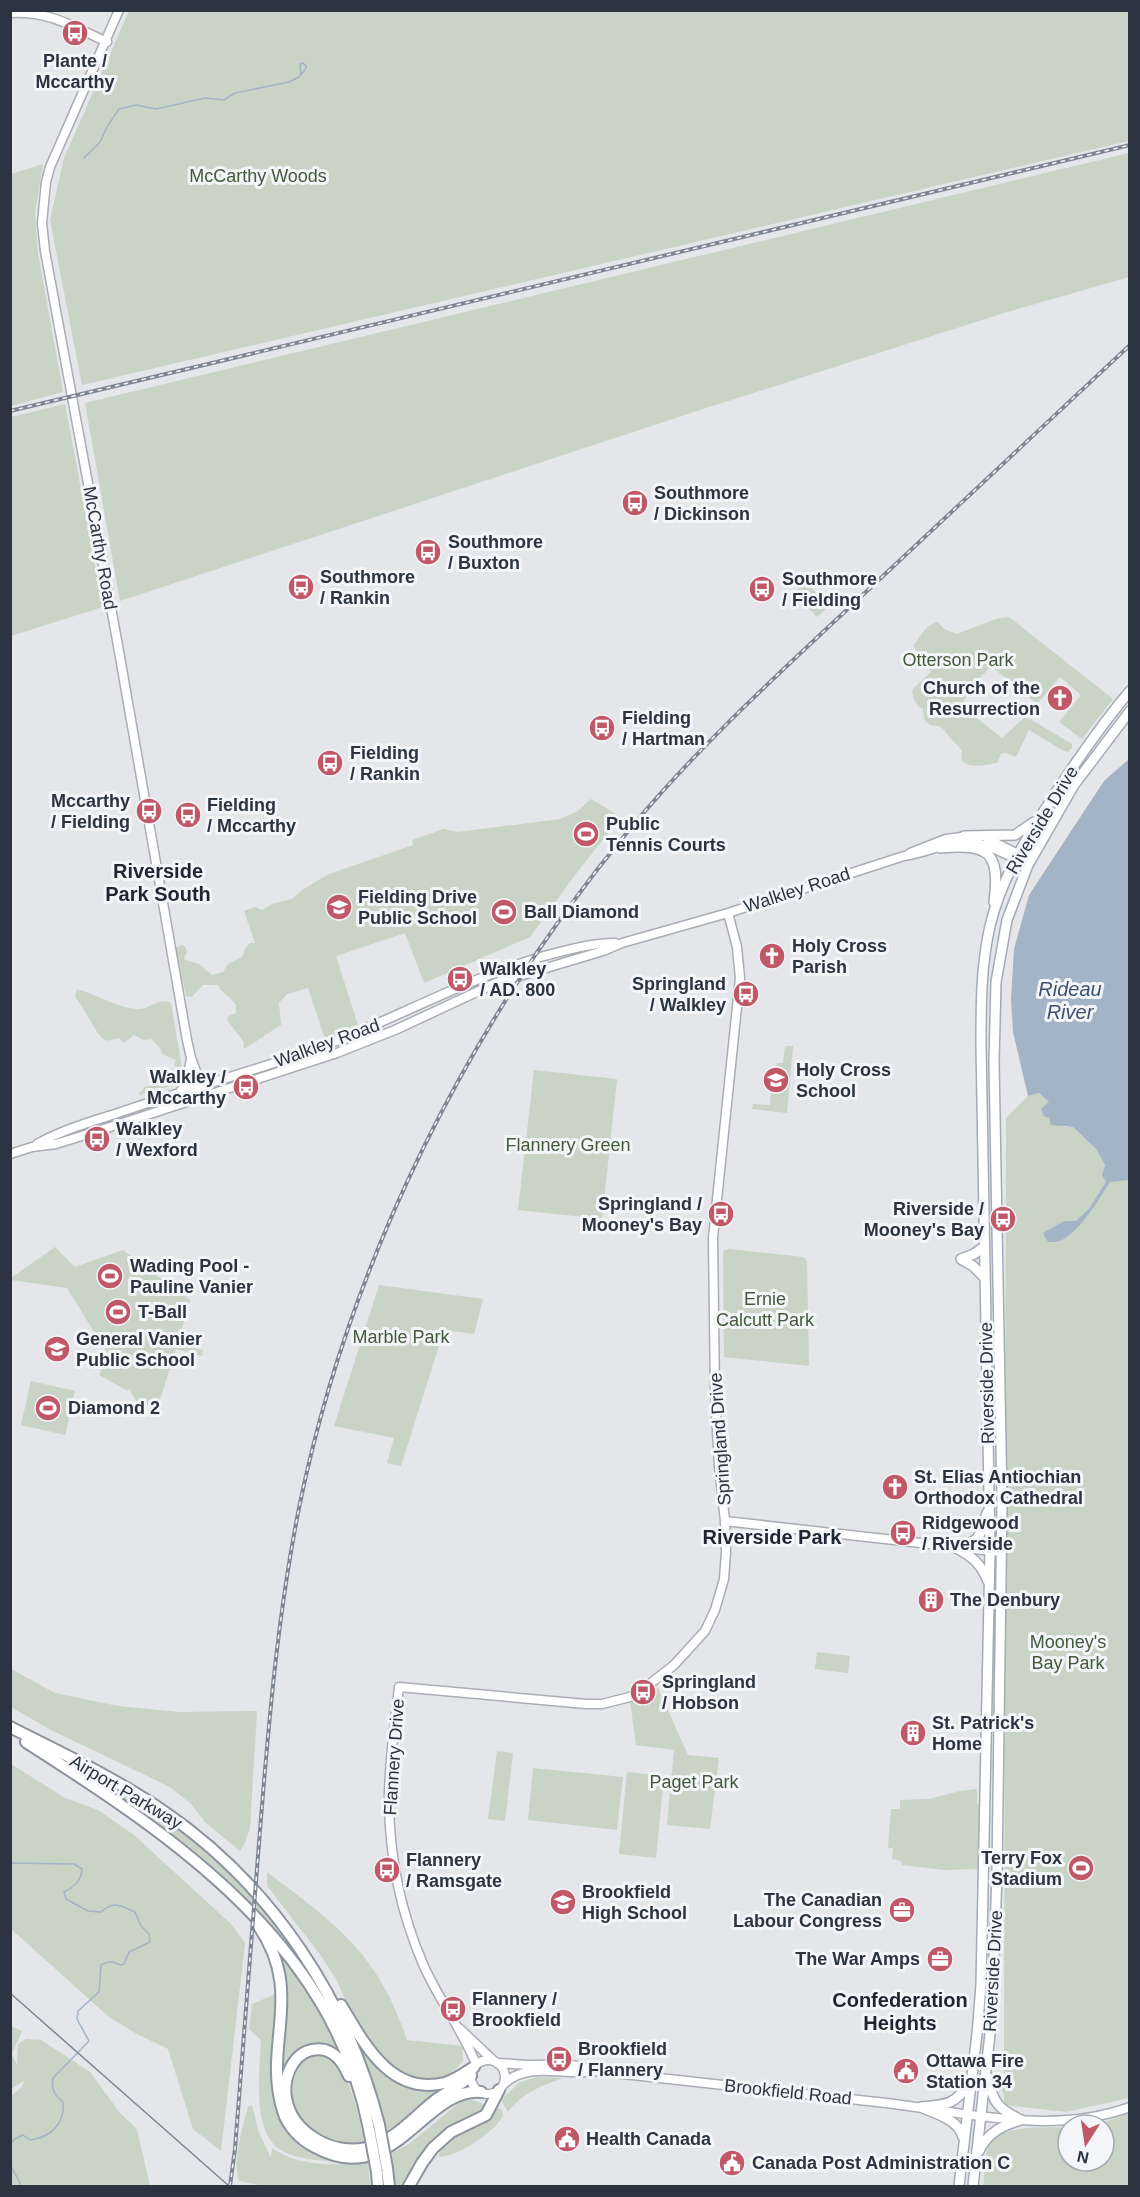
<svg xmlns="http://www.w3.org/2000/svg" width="1140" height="2197" font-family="Arial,sans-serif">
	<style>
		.green { fill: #c9d3c6 }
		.water { fill: #a3b4c6 }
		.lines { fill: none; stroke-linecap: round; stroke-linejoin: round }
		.stream { stroke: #a3b4c6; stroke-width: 1.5 }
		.secondary-casing { stroke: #a9adb4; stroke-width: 11 }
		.primary-casing { stroke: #a4abb5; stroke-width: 12 }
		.highway-casing { stroke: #8d949f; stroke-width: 14 }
		.secondary { stroke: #fff; stroke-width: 8 }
		.primary { stroke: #fff; stroke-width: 9 }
		.highway { stroke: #fff; stroke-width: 10 }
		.tram { stroke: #7f8692; stroke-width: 1.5 }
		.rail-casing { stroke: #7f8692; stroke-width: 4 }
		.rail { stroke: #f3f5f8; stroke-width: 1.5; stroke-dasharray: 4.5; stroke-linecap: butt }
		.highway-bridge-casing { stroke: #8d949f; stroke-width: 14; stroke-linecap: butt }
		.highway-bridge { stroke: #fff; stroke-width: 10 }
		.labels { text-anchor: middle; stroke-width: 6; stroke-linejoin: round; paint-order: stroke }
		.poi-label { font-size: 18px; font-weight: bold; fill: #2d3441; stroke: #f3f5f8; text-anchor: start }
		.park-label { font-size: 18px; fill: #425b3c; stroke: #f3f5f8 }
		.street-label { font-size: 18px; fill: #2d3441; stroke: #f3f5f8 }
		.neighbourhood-label { font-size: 20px; font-weight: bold; fill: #1f2532; stroke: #f3f5f8 }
		.water-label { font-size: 20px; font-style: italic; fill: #3c5370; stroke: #f3f5f8 }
	</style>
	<rect width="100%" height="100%" fill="#e4e6ea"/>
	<path class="green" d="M129 11H1129V141L82 385 50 220 64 158Z
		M1129 153V277L1007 312 700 410 120 601 85 403Z
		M43 164 35 213 38 253 63 392 11 406V174Z
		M65 404 103 607 11 636V417Z
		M806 582 829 606 817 617 794 593Z
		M1009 617 1113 699 1082 739 1059 722 1081 695 1060 677 1037 704 991 666C982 677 963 693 963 707L1002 738 1024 718 1030 719 1072 744V748L1068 752 1062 750 1029 730 1016 757 1006 753 1001 754 997 763C985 765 957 772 962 751L942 728 938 726 930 725 924 719 923 709C915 705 913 699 912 690L931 672 923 658 913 646C921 637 925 624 938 622L944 629 957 634 996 619Z
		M591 799 621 817 575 875 530 937 424 983 405 933 336 956 358 1025 325 1039 308 988 287 994 279 1003 281 1025 244 1049 243 1041 227 1020 228 1016 236 1013V1005C231 997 221 993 218 985H203L192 997 186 996 176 948 181 945 185 946 187 952 184 959 199 964 212 975 223 972 228 964 242 957C246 949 245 943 255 943L244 911 255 907 262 910 272 904 292 899 302 890 329 874 413 845 412 840 444 829 458 832 560 819 578 811Z
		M77 989C97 995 115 1006 135 1009 149 1011 157 997 171 1003L183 1075 177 1084 140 1095 139 1093 144 1089 143 1087 154 1085 151 1074H153L167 1080 176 1067 174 1065 176 1060 162 1054 161 1049 151 1039 144 1040 134 1035 124 1043 119 1038C114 1038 109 1042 105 1040 97 1037 84 1006 75 997Z
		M785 1046H793L787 1113 752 1109 753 1104 770 1105 773 1068H776L777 1063H783Z
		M534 1070 617 1079 602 1219 518 1210Z
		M1039 1093 1049 1102V1118L1064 1127H1073L1096 1149 1105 1165 1103 1175 1106 1182 1129 1180V2098L1066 2112 1004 2105V2094L998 2086 1004 2077 1006 1118 1028 1096Z
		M55 1247 75 1267 123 1250 190 1300 178 1343 203 1350 202 1356 176 1349 160 1400 141 1409 129 1389 128 1391 99 1375 109 1356 67 1288 11 1280V1278Z
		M729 1249 803 1257 807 1261 809 1366 724 1357 723 1255 724 1250Z
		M379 1285 483 1299 474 1334 444 1330 401 1466 387 1463 394 1438 334 1426Z
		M31 1381 75 1391 65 1435 21 1425Z
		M817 1652 850 1656 848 1673 815 1669Z
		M11 1669 55 1693 118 1706 179 1712 257 1711 250 1828 245 1843 240 1851 205 1822 191 1804 170 1787 51 1730 11 1707Z
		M658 1688 688 1755 719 1758 710 1829 667 1825 674 1750 636 1745 630 1701Z
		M497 1751 513 1753 505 1821 488 1819Z
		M11 1764 65 1798 98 1810 134 1835 231 1924 245 1943 221 2151 193 2129 168 2049 137 2034 109 2017 11 1929Z
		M533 1768 623 1777 617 1830 528 1820Z
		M86 1770 147 1804 186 1832 250 1892 286 1936 329 2003 327 2004C280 1928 225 1877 155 1823 132 1806 109 1788 85 1772Z
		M627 1772 664 1776 656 1858 619 1854Z
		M977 1789V1804L981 1805 980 1869 944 1870 902 1865 901 1861 892 1859 893 1848H888L891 1809H900V1800L929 1799 960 1791Z
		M267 1872C337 1925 378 1953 407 2040L462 2046 463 2061 451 2073V2077L421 2079 400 2071 387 2063 374 2049 350 2011 336 1979 319 1953 267 1886Z
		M276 1948H278L321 2012 342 2054 310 2048 283 2087Z
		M278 1993 272 2085 276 2108 283 2123 307 2148 320 2155 350 2162C329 2161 299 2161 281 2150 251 2133 260 2069 261 2040L249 2029 252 2004Z
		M11 2026 22 2031 12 2054 17 2065 18 2044 26 2039 41 2040 90 2072 120 2113 137 2129 150 2186H11V2096L22 2087 24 2081 11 2089Z
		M358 2042 382 2070 441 2086 443 2092 388 2133 373 2081Z
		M315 2054 330 2056 345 2074 356 2106 365 2145C347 2146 331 2143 316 2133 289 2115 278 2068 315 2054Z
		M538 2077 563 2078C541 2086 522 2093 508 2112L501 2100 520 2082Z
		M473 2100 489 2106V2107L442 2134 407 2186H395L392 2153 409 2144 455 2106 462 2101Z
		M252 2105 259 2133 271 2158 272 2148C299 2167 337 2166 368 2162L370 2186H264L239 2181C232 2163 243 2126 248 2107Z
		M496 2107 502 2110 503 2116C492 2134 459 2156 439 2157L440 2148 455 2135 487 2121Z
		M1129 2113V2186H983C985 2175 984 2159 988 2148 998 2123 1046 2128 1068 2127V2161H1104V2125H1088L1108 2121Z"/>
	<path class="water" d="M1129 759V1180L1110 1182C1099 1199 1080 1231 1062 1240 1058 1242 1052 1242 1048 1242L1043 1233 1064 1221H1076L1089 1209 1106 1182 1102 1175 1105 1165 1096 1149 1073 1127 1051 1125 1049 1118 1044 1116 1041 1109 1049 1102 1039 1093 1028 1096 1013 1032 1011 999 1014 949 1029 895 1104 781Z"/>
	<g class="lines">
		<path class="stream" d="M84 158 100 142 107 127 119 109 136 105 156 109 205 98 224 100 235 93 289 82 299 77 305 70 306 66 303 63 300 64 301 75
			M10 1863 74 1864 82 1869C81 1882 75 1886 64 1892L66 1899 88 1911 101 1912C115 1900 120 1906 135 1912L141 1926 149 1934 150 1942 129 1952 124 1964 121 1965C113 1962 108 1960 101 1965L99 1992 78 2011 77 2019 89 2041 53 2078C51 2089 54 2095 63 2102 65 2124 51 2137 30 2140L23 2135 15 2139 10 2144
			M10 2164 20 2183 19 2186"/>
		<defs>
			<path id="secondary" d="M119 10 50 167 46 182 42 223 45 251 117 640 187 1040 191 1058 205 1096
				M10 13C50 11 72 26 107 42
				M988 839 1030 860
				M910 853 946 839 969 836
				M180 1092 186 1084 191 1059
				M37 1144C62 1130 90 1122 118 1113 176 1093 236 1076 295 1056 380 1028 458 981 544 956 567 950 591 943 615 943
				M10 1154 32 1147 56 1144 107 1128 337 1053 395 1030 496 983 603 951 622 943 728 913 904 856C920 854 933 848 949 844 979 836 1002 853 1028 865
				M725 1521 1001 1552
				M460 2029 494 2061
				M471 2077a17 17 0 1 1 34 0a17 17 0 1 1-34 0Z
				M497 2063C508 2063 519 2065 530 2065 553 2065 574 2062 596 2071 692 2081 789 2092 886 2103 965 2112 1051 2136 1130 2107
				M476 2064C462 2029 438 1999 423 1964 401 1913 390 1860 389 1805 388 1768 395 1724 399 1687L586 1704H602L630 1697 646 1687 674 1665 705 1631 715 1610 724 1579 726 1552 725 1521 719 1467 715 1393 713 1238 740 978 737 947 728 913
				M504 2084C528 2060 566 2077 595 2071"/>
			<path id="primary" d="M964 836 1015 835 1034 822
				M940 848C988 844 1001 851 994 902
				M961 1259 973 1266 984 1277
				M961 1259 974 1254 984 1247
				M956 1548C982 1541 979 1537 987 1513
				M956 1548C972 1556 981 1564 988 1581
				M989 2078C992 2103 999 2109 1021 2120
				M921 2107C947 2105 955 2105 971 2081
				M923 2108C937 2114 959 2120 963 2137
				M979 2151C987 2133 1003 2125 1021 2120
				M959 2186 977 2034 981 1985 990 1551 981 1045C981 1005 981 965 990 926 1002 874 1033 828 1062 783 1083 752 1105 720 1130 691
				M973 2186 992 2016 997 1874 1002 1501 994 1062 996 982 1007 920 1028 865 1074 785 1130 711"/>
			<path id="highway" d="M10 1727C63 1754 117 1779 166 1813 272 1886 348 2001 379 2125
				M26 1742C176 1838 333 1943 369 2129
				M258 1925C306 1995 262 2043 283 2111 287 2126 301 2140 315 2147 393 2191 424 2087 481 2092
				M341 2005C364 2043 390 2096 445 2083 455 2080 465 2073 474 2067
				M349 2076C344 2065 338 2054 325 2050 297 2044 282 2074 286 2098 292 2133 333 2156 366 2148 396 2141 414 2116 437 2099 449 2091 460 2085 471 2076
				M387 2168 389 2186
				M377 2172 378 2186
				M409 2186 422 2163 433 2148 451 2132 486 2115 499 2090"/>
		</defs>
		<use href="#secondary" class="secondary-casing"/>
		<use href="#primary" class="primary-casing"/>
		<use href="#highway" class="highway-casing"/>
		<use href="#secondary" class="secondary"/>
		<use href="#primary" class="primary"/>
		<use href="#highway" class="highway"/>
		<path class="tram" d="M10 1993 229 2186"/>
		<defs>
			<path id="rail" d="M10 411 1130 145
				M230 2186 235 2149C243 2047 251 1945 259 1843 268 1730 277 1619 299 1508 349 1262 469 1023 629 830 697 748 774 678 852 605 944 519 1037 432 1130 345"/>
		</defs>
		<use href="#rail" class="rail-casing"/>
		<use href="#rail" class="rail"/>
		<defs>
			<path id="highway-bridge" d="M379 2125 387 2168
				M369 2129 377 2172"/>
		</defs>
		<use href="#highway-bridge" class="highway-bridge-casing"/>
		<use href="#highway-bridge" class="highway-bridge"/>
	</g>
	<defs>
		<symbol id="bus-disc" viewBox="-11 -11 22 22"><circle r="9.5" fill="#c05867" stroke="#f3f5f8"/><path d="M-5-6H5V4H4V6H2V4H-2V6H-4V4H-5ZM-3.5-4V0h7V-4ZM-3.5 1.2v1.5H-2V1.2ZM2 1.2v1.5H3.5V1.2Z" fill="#fff"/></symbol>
		<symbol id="church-disc" viewBox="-11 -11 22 22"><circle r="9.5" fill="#c05867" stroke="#f3f5f8"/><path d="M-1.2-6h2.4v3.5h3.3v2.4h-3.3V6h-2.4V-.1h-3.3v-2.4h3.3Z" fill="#fff"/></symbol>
		<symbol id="stadium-disc" viewBox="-11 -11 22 22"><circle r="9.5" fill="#c05867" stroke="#f3f5f8"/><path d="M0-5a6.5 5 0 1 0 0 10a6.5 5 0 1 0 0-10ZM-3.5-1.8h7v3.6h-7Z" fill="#fff"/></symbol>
		<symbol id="school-disc" viewBox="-11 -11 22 22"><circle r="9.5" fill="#c05867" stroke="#f3f5f8"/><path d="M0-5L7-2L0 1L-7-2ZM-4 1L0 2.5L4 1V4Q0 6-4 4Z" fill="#fff"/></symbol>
		<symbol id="building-disc" viewBox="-11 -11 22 22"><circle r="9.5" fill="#c05867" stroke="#f3f5f8"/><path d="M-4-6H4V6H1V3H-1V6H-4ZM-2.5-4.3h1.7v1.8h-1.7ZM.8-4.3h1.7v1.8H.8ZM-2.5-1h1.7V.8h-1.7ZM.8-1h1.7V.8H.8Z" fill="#fff"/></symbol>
		<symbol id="office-disc" viewBox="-11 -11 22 22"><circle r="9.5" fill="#c05867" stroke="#f3f5f8"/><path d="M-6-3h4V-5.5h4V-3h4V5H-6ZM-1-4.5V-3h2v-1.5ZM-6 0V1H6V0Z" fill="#fff"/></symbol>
		<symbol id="civic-disc" viewBox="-11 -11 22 22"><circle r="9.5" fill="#c05867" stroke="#f3f5f8"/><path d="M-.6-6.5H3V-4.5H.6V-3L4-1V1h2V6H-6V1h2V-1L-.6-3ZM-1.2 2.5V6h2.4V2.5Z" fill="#fff"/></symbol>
	</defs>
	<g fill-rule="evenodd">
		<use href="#bus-disc" x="60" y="18" width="30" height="30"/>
		<use href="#bus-disc" x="620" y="488" width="30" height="30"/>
		<use href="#bus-disc" x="413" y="537" width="30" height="30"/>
		<use href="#bus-disc" x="286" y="572" width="30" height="30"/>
		<use href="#bus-disc" x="747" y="574" width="30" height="30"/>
		<use href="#church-disc" x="1045" y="683" width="30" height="30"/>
		<use href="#bus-disc" x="587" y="713" width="30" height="30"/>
		<use href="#bus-disc" x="315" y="748" width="30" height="30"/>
		<use href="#bus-disc" x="134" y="796" width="30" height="30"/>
		<use href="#bus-disc" x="173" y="800" width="30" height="30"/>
		<use href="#stadium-disc" x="571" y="819" width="30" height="30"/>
		<use href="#school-disc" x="324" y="892" width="30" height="30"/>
		<use href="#stadium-disc" x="489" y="897" width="30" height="30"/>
		<use href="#church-disc" x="757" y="941" width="30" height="30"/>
		<use href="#bus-disc" x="445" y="964" width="30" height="30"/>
		<use href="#bus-disc" x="731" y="979" width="30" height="30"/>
		<use href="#school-disc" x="761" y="1065" width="30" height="30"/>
		<use href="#bus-disc" x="231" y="1072" width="30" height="30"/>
		<use href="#bus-disc" x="82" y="1124" width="30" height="30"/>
		<use href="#bus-disc" x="706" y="1199" width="30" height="30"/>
		<use href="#bus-disc" x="988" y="1204" width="30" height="30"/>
		<use href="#stadium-disc" x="95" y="1261" width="30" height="30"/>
		<use href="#stadium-disc" x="103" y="1297" width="30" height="30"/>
		<use href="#school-disc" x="42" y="1334" width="30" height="30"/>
		<use href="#stadium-disc" x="33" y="1393" width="30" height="30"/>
		<use href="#church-disc" x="880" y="1472" width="30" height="30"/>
		<use href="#bus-disc" x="888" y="1518" width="30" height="30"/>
		<use href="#building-disc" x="916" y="1585" width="30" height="30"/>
		<use href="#bus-disc" x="628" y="1677" width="30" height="30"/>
		<use href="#building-disc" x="898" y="1718" width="30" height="30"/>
		<use href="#stadium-disc" x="1066" y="1853" width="30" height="30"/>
		<use href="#bus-disc" x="372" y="1855" width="30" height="30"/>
		<use href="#school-disc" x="548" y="1887" width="30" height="30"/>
		<use href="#office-disc" x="887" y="1895" width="30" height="30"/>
		<use href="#office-disc" x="925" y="1944" width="30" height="30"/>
		<use href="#bus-disc" x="438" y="1994" width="30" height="30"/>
		<use href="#bus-disc" x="544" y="2044" width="30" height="30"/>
		<use href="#civic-disc" x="891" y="2056" width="30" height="30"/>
		<use href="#civic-disc" x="552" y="2124" width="30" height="30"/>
		<use href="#civic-disc" x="717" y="2148" width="30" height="30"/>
	</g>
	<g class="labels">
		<g class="poi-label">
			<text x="75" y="67" text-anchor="middle">Plante /<tspan x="75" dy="21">Mccarthy</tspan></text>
			<text x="654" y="499">Southmore<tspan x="654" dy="21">/ Dickinson</tspan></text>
			<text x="448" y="548">Southmore<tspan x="448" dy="21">/ Buxton</tspan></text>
			<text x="320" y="583">Southmore<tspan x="320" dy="21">/ Rankin</tspan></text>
			<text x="782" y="585">Southmore<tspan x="782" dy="21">/ Fielding</tspan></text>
			<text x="1040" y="694" text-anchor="end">Church of the<tspan x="1040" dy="21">Resurrection</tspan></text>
			<text x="622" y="724">Fielding<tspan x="622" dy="21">/ Hartman</tspan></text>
			<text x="350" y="759">Fielding<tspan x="350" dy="21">/ Rankin</tspan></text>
			<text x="130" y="807" text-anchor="end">Mccarthy<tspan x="130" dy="21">/ Fielding</tspan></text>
			<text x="207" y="811">Fielding<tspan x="207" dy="21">/ Mccarthy</tspan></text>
			<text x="606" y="830">Public<tspan x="606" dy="21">Tennis Courts</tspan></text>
			<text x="358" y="903">Fielding Drive<tspan x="358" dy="21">Public School</tspan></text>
			<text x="524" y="918">Ball Diamond</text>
			<text x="792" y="952">Holy Cross<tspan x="792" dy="21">Parish</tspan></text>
			<text x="480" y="975">Walkley<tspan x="480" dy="21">/ AD. 800</tspan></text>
			<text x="726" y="990" text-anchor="end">Springland<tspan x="726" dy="21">/ Walkley</tspan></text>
			<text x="796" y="1076">Holy Cross<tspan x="796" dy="21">School</tspan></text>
			<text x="226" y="1083" text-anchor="end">Walkley /<tspan x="226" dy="21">Mccarthy</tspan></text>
			<text x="116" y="1135">Walkley<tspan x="116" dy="21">/ Wexford</tspan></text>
			<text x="702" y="1210" text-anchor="end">Springland /<tspan x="702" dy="21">Mooney's Bay</tspan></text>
			<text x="984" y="1215" text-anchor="end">Riverside /<tspan x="984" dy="21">Mooney's Bay</tspan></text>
			<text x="130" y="1272">Wading Pool -<tspan x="130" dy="21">Pauline Vanier</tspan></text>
			<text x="138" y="1318">T-Ball</text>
			<text x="76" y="1345">General Vanier<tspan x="76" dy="21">Public School</tspan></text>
			<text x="68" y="1414">Diamond 2</text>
			<text x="914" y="1483">St. Elias Antiochian<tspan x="914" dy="21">Orthodox Cathedral</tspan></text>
			<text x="922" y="1529">Ridgewood<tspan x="922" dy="21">/ Riverside</tspan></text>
			<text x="950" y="1606">The Denbury</text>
			<text x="662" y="1688">Springland<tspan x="662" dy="21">/ Hobson</tspan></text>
			<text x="932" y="1729">St. Patrick's<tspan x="932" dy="21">Home</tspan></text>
			<text x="1062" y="1864" text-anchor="end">Terry Fox<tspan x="1062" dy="21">Stadium</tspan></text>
			<text x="406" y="1866">Flannery<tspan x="406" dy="21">/ Ramsgate</tspan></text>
			<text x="582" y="1898">Brookfield<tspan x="582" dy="21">High School</tspan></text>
			<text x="882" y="1906" text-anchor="end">The Canadian<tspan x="882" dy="21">Labour Congress</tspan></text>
			<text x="920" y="1965" text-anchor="end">The War Amps</text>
			<text x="472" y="2005">Flannery /<tspan x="472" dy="21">Brookfield</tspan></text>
			<text x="578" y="2055">Brookfield<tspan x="578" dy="21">/ Flannery</tspan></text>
			<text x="926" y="2067">Ottawa Fire<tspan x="926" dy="21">Station 34</tspan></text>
			<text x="586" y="2145">Health Canada</text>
			<text x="752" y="2169">Canada Post Administration C</text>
		</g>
		<g class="park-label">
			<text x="258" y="182">McCarthy Woods</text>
			<text x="958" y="666">Otterson Park</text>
			<text x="568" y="1151">Flannery Green</text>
			<text x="765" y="1305">Ernie<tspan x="765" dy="21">Calcutt Park</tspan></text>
			<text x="401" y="1343">Marble Park</text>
			<text x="1068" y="1648">Mooney's<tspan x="1068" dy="21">Bay Park</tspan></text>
			<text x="694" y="1788">Paget Park</text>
		</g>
		<g class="street-label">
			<text transform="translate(100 548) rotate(80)" y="6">McCarthy Road</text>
			<text transform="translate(1042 820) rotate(-59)" y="6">Riverside Drive</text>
			<text transform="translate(797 890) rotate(-18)" y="6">Walkley Road</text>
			<text transform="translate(327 1043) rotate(-20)" y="6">Walkley Road</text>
			<text transform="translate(987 1383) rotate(-91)" y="6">Riverside Drive</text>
			<text transform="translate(720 1439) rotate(-94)" y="6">Springland Drive</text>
			<text transform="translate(394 1757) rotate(-86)" y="6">Flannery Drive</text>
			<text transform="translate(126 1792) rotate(31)" y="6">Airport Parkway</text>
			<text transform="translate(993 1971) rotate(-87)" y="6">Riverside Drive</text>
			<text transform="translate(788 2092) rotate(6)" y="6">Brookfield Road</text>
		</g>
		<g class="neighbourhood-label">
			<text x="158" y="878">Riverside<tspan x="158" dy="23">Park South</tspan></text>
			<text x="772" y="1544">Riverside Park</text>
			<text x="900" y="2007">Confederation<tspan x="900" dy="23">Heights</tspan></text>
		</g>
		<g class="water-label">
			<text x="1070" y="996">Rideau<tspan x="1070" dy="23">River</tspan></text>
		</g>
	</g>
	<rect width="1140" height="2197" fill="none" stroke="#2d3441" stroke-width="24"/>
	<g transform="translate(1086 2143) rotate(192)"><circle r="28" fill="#f3f5f8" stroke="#a4a8af" stroke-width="1.5"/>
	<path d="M0-4.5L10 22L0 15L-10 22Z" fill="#c05867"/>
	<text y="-9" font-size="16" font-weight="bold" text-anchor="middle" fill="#2d3441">N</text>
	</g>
</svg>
